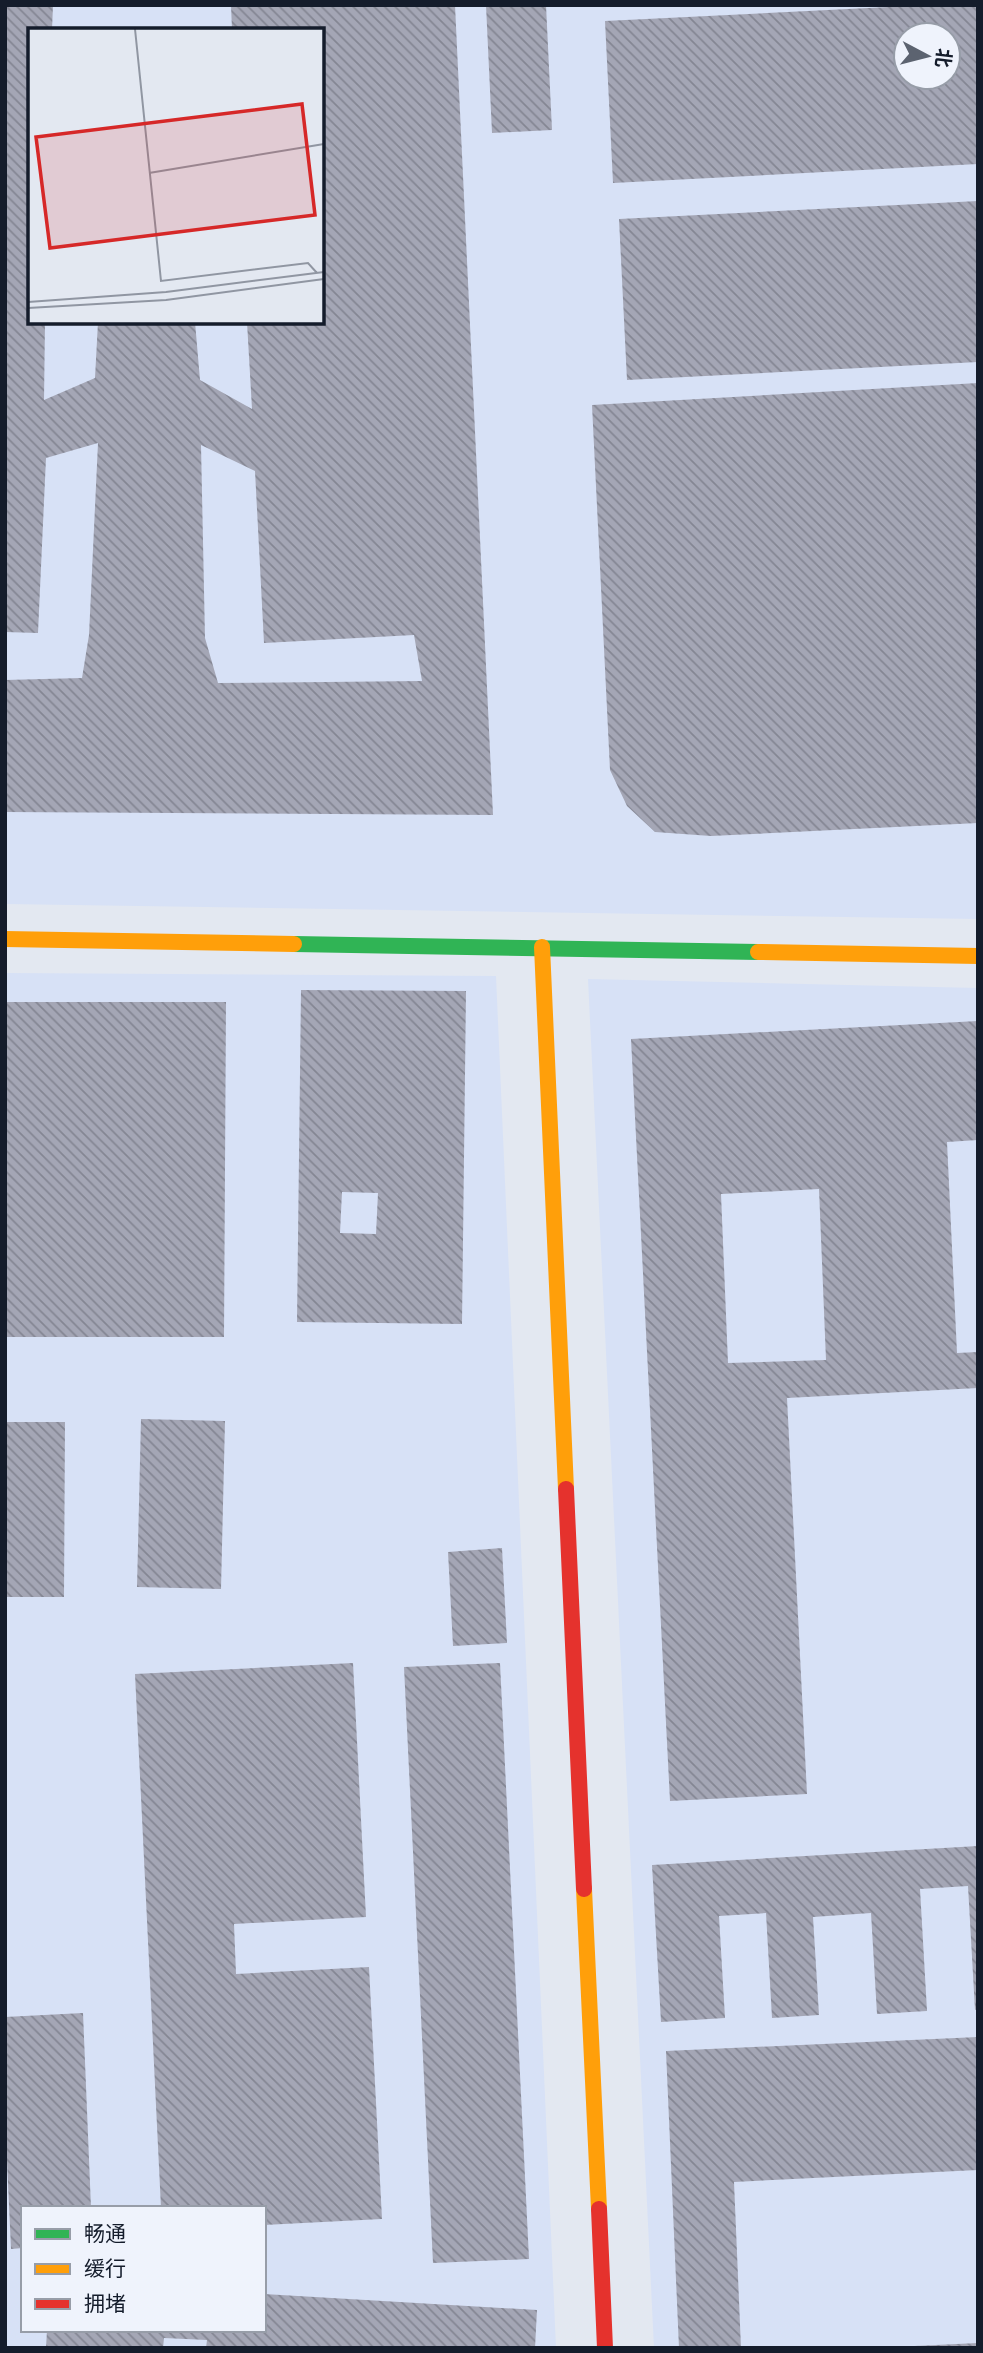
<svg xmlns="http://www.w3.org/2000/svg" width="983" height="2353" font-family="'IBM Plex Serif','Noto Sans SC',serif">
	<style>
		.built { fill: #d7e1f6; fill-rule: evenodd }
		.building { fill: url(#building-back-hatch); fill-rule: evenodd }
		.lines { fill: none; stroke-linecap: round; stroke-linejoin: round }
		.fast { stroke: #30b455; stroke-width: 16 }
		.slow { stroke: #ff9f0a; stroke-width: 16 }
		.jam { stroke: #e5322d; stroke-width: 16 }
		.inset-road { fill: none; stroke: #9096a2; stroke-width: 2 }
		.view { fill: #d62828; fill-opacity: 0.15; stroke: #d62828; stroke-width: 3.5 }
		.inset-edge { fill: none; stroke: #141c2b; stroke-width: 3.5 }
	</style>
	<defs>
		<pattern id="building-back-hatch" width="6" height="6" patternUnits="userSpaceOnUse" patternTransform="scale(1.75)"><rect width="6" height="6" fill="#a4a6b5"/><path d="M-1 5l2 2M0 0l6 6M5-1l2 2" fill="none" stroke="#848693"/></pattern>
	</defs>
	<rect width="100%" height="100%" fill="#e3e8f1"/>
	<path class="built" d="M5 5H978V919L5 904ZM30 30H322V322H30ZM906 35H948V77H906Z
		M5 973 496 976 556 2348H5ZM23 2208H264V2330H23Z
		M588 979 978 988V2348H654Z"/>
	<path class="building" d="M5 5H53L52 30H30V322H45L44 400 95 378 98 322H195L200 380 252 409 247 322H322V30H232L231 5H455L493 815 5 812V680L82 678 89 635 98 443 46 458 38 633 5 632ZM201 445 255 471 264 643 414 635 422 681 218 683 205 638Z
		M486 5H546L552 130 492 133Z
		M929 5H978V164L613 183 605 21ZM906 35H948V77H906Z
		M978 201V362L627 380 619 219Z
		M978 383V823L711 836 655 832 627 806 610 770 592 405Z
		M301 990 466 991 462 1324 297 1322ZM342 1192 378 1193 376 1234 340 1233Z
		M5 1002H226L224 1337H5Z
		M978 1021V1140L947 1142 957 1353 978 1352V1388L787 1398 807 1794 670 1801 631 1039ZM819 1189 826 1360 728 1363 721 1194Z
		M141 1419 225 1421 221 1589 137 1587Z
		M5 1422H65L64 1597H5Z
		M502 1548 507 1643 453 1646 448 1552Z
		M353 1663 366 1917 234 1924 236 1974 369 1967 382 2219 264 2225V2208H161L135 1674Z
		M500 1663 529 2259 433 2263 404 1667Z
		M978 1846V2009L975 2010 968 1886 920 1889 927 2011 877 2014 871 1913 813 1917 819 2015 772 2018 766 1913 719 1916 725 2018 661 2022 652 1865Z
		M83 2013 91 2208H23V2248L11 2249 5 2118V2017Z
		M978 2037V2170L734 2182 741 2348H679L666 2051Z
		M264 2294 537 2310 535 2348H206L207 2340 164 2338 163 2348H46L47 2330H264Z
		M978 2343V2348H914V2346Z"/>
	<g class="lines">
		<path class="fast" d="M294 944 758 952"/>
		<path class="slow" d="M5 939 294 944
			M542 947 566 1489
			M758 952 978 956
			M584 1889 599 2209"/>
		<path class="jam" d="M566 1489 584 1889
			M599 2209 605 2348"/>
	</g>
	<g transform="translate(28 28)">
		<rect width="296" height="296" fill="#e3e8f1"/>
		<path class="inset-road" d="M107 1 133 253 280 235 289 245M121 145 296 116M0 274 138 264 296 244M0 280 138 272 296 251"/>
		<path class="view" d="M274 76 287 187 22 220 8 109Z"/>
		<rect width="296" height="296" class="inset-edge"/>
	</g>
	<rect width="983" height="2353" fill="none" stroke="#141c2b" stroke-width="14"/>
	<rect x="21" y="2206" width="245" height="126" fill="#eff3fc" stroke="#979da8" stroke-width="2"/>
	<rect x="35" y="2229" width="35" height="10" fill="#30b455" stroke="#979da8" stroke-width="2"/>
	<text x="84" y="2241" font-size="21" fill="#141c2b">畅通</text>
	<rect x="35" y="2264" width="35" height="10" fill="#ff9f0a" stroke="#979da8" stroke-width="2"/>
	<text x="84" y="2276" font-size="21" fill="#141c2b">缓行</text>
	<rect x="35" y="2299" width="35" height="10" fill="#e5322d" stroke="#979da8" stroke-width="2"/>
	<text x="84" y="2311" font-size="21" fill="#141c2b">拥堵</text>
	<g transform="translate(927 56) rotate(97)"><circle r="33" fill="#eff3fc" stroke="#979da8" stroke-width="2"/>
	<path d="M0-5L12 26L0 18L-12 26Z" fill="#5c6370"/>
	<text y="-10" font-size="19" font-weight="bold" text-anchor="middle" fill="#141c2b">北</text>
	</g>
</svg>
